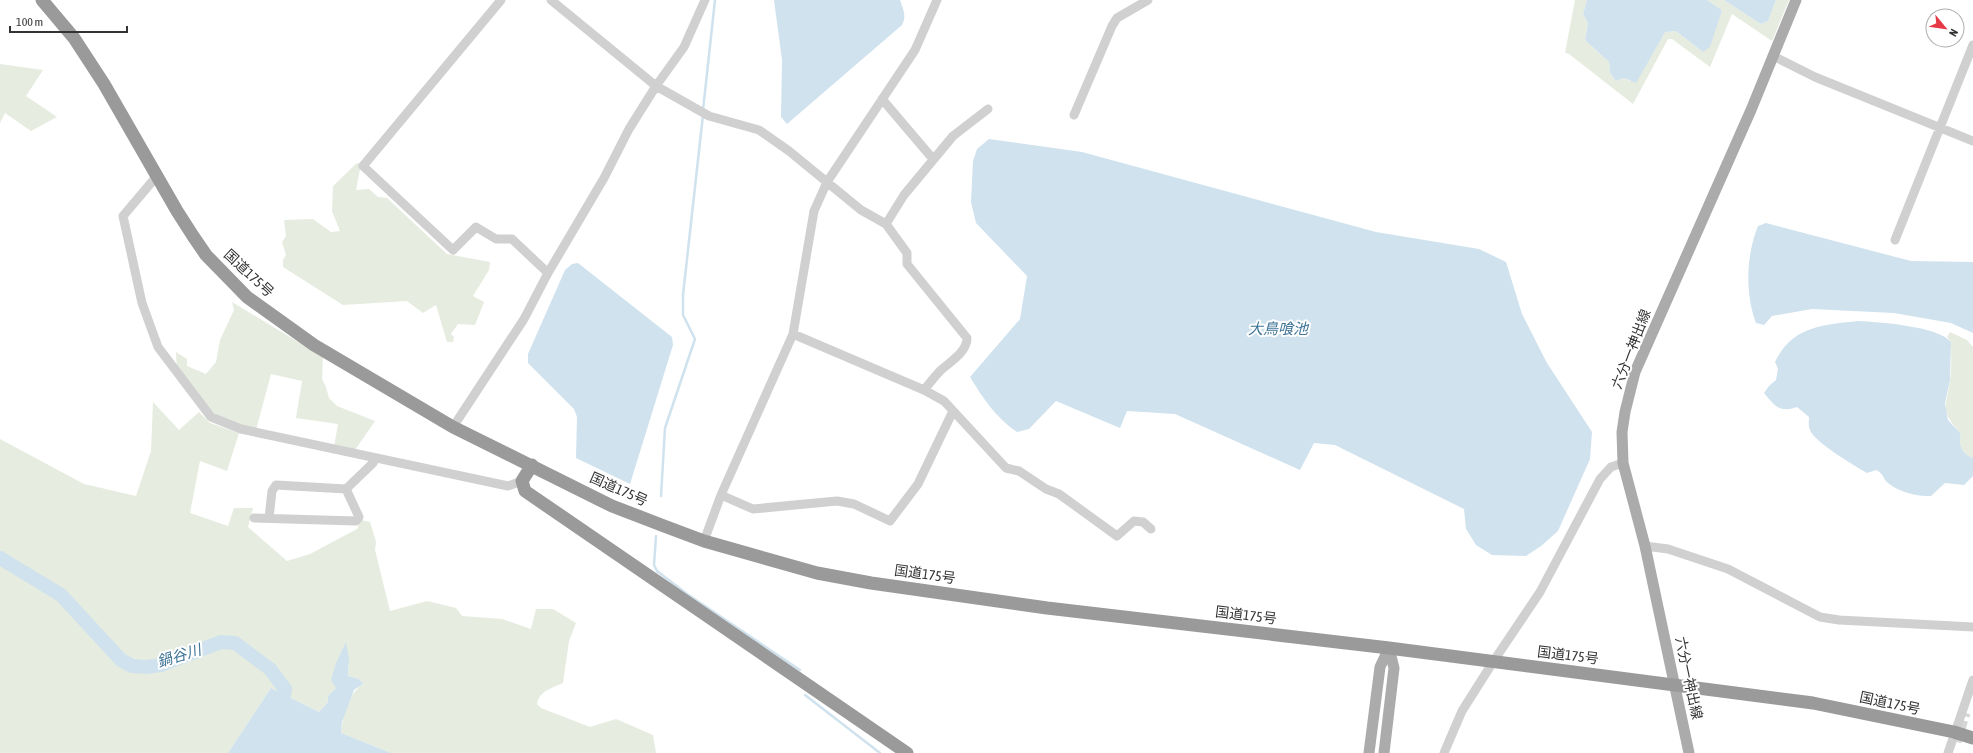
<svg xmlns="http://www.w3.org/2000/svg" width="1973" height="753" font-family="'Asap Condensed','Noto Sans JP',sans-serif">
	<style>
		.green { fill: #e6ecdf }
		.water { fill: #cfe2ee }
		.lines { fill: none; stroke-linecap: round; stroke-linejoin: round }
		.stream { stroke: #cfe2ee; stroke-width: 2.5 }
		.river { stroke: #cfe2ee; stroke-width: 14 }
		.minor-tunnel { stroke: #d6d6d6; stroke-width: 9; stroke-dasharray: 9 4.5; stroke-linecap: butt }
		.minor { stroke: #d0d0d0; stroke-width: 9 }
		.major { stroke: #ababab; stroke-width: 11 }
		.highway { stroke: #9a9a9a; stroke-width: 13 }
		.labels { text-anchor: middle; stroke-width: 4; stroke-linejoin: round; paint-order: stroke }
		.street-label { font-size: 14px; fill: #333; stroke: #fff }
		.water-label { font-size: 15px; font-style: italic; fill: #3f7597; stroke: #fff }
	</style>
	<rect width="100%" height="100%" fill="#fff"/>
	<path class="green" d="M1575 0H1587L1583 14 1588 23 1585 40 1609 62 1610 73 1616 81 1624 78 1630 81 1665 32 1676 31 1703 52 1722 10 1707 0H1724L1761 24 1768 21 1776 0H1789L1772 41 1732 14 1710 67 1672 39H1668L1633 104 1569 54 1565 53Z
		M0 64 43 70 26 96 57 117 31 131 5 113 0 123Z
		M357 163 361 164 356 190 369 189 378 197 387 198 447 254 490 262 489 270 473 296 484 302 475 325 458 324 451 334 454 337 453 342H447L436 305 423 313 407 301 343 305 283 267V260L286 255 282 242 286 236 284 220 313 219 331 232 340 231 332 211 333 186Z
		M232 302 323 357 322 379 326 387 329 398 337 406 375 421 355 450 334 447 338 424 296 418 302 381 271 374 256 430 212 415 177 371 176 352 187 359V366L206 374 216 362 220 340 234 310Z
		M1950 332 1967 340 1973 347V458C1962 454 1958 445 1961 434 1939 409 1946 409 1950 380 1952 368 1951 354 1951 342L1947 337Z
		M153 402 179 430 199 412 210 423 239 433 227 471 200 461 190 513 228 526 234 508H253L248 527 287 561 310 554 357 529 361 520 370 522 376 542 375 550 390 611 427 601 456 608 462 616 502 619 531 629 536 609H553L576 623 569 641 563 683C552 688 539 691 537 704L541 708 590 727 616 719 653 735 656 753H391L341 733C343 715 348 694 363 684L359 679 348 676 349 660 336 688 328 696V702L319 712 271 688 228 753H0V439L84 484 136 496 151 451Z"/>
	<path class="water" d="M774 0H900C903 9 907 16 902 25L787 124 781 117 782 60Z
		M1587 0H1707L1722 10 1710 47 1703 52 1676 31 1665 32 1636 83 1624 78 1616 81 1610 73 1609 62 1585 40 1588 23 1583 14Z
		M1724 0H1776L1768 21 1761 24Z
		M989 139 1082 152 1376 232 1479 249 1506 262 1522 314 1547 363 1592 432 1590 459 1558 531 1541 546 1526 556 1492 555 1476 545 1466 529 1464 509 1335 445 1314 443 1300 470 1175 414 1127 411 1120 428 1056 401 1029 429 1017 432C997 419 982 397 970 377L1020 319 1027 276 976 223 971 202 973 161 977 149Z
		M1766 223 1911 261 1973 262V333L1951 323 1894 313 1812 309 1772 316 1764 325 1756 323C1745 294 1746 255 1758 226Z
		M578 263 672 337 673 345 630 484 576 458 577 417 574 409 528 363V354L565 270 572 264Z
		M1858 321C1878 322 1938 326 1951 342L1950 380 1945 403 1948 420 1961 434C1958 445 1962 454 1973 458V476L1964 485 1945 483 1931 496C1917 497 1895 491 1886 481 1882 475 1882 473 1876 470L1867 473C1855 466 1814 442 1810 430 1808 426 1809 421 1809 417L1797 407C1779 413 1775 406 1764 393L1769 386 1776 380 1778 369 1775 362C1792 326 1823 325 1858 321Z
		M346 642 349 660 348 676 359 679 363 684 354 690 342 722 341 733 391 753H228L271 688 319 712 328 702V696L336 688 331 680 336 663Z"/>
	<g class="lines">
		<path class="stream" d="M703 110 715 0
			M661 496 665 428 695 339 683 315V295L703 115
			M656 536 654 565 657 571 687 594 800 670
			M805 695 880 753"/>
		<path class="river" d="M0 558 61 595 121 660 132 666 146 667 161 665 221 642 235 643 270 669 285 689 281 712"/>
		<path class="minor-tunnel" d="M1957 742 1966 713"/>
		<path class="minor" d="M501 0 363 166 453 250 476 227 496 239H512L548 273
			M551 0 656 86 709 116 759 130 789 151 861 210 886 224 904 195 953 136 988 109
			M1773 56 1815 77 1973 141
			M882 99 933 159
			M1074 115 1112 26 1117 18 1148 0
			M156 177 123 216 142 303 158 347 211 417 241 429 508 486 522 481
			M886 224 907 253V264L967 338C967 352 950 362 941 370 935 376 929 384 924 390
			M1895 240 1973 45
			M793 334 924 390 944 401 1006 468 1019 471 1046 489 1059 494 1117 536 1134 521 1143 522 1151 529
			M453 427 524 319 548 273 604 178 629 129 656 86 684 47 705 0
			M721 495 753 509 837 501 854 504 890 521 918 484 953 411
			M254 518 356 521 359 517 346 489 373 463 375 458
			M269 518 272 491 276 485 346 489
			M704 541 721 495 793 334 814 211 827 182 915 50 937 0
			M1645 546 1668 549 1728 569 1820 617 1839 620 1973 627
			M1444 753 1462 711 1493 662 1540 592 1600 479 1611 467 1623 463
			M1948 753 1973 680"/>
		<path class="major" d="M1369 753 1380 667 1389 648
			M1384 753 1394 668 1389 648
			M1689 753 1645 546 1623 463 1622 432 1625 412 1635 372 1751 110 1796 0"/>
		<path class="highway" d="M42 0 74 38 104 84 177 211 193 236 206 255 247 297 314 345 453 427 612 506 664 526 704 541 817 573 871 583 1047 608 1389 648 1813 703 1954 732 1973 738
			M532 465 522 481 525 491 907 753"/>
	</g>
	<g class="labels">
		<g class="street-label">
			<text transform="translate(249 273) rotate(43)" y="5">国道175号</text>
			<text transform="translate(1631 349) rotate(-69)" y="5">六分一神出線</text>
			<text transform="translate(619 489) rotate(24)" y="5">国道175号</text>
			<text transform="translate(925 574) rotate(8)" y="5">国道175号</text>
			<text transform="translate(1246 615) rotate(7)" y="5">国道175号</text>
			<text transform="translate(1568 655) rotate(7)" y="5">国道175号</text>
			<text transform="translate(1689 678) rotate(78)" y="5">六分一神出線</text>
			<text transform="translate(1890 703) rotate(12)" y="5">国道175号</text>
		</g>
		<g class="water-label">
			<text x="1278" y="334">大鳥喰池</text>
			<text transform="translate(179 656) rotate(-17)" y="5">鍋谷川</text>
		</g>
	</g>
	<g transform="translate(1945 28) rotate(119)"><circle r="19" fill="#ffffff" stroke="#adadad"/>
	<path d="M0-3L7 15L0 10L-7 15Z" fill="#e63946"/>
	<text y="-6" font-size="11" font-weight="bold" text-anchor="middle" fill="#333333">N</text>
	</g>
	<path d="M10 26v6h117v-6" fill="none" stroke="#333333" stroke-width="2"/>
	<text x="16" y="26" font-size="12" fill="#333333" stroke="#ffffff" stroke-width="3" paint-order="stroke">100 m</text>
</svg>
